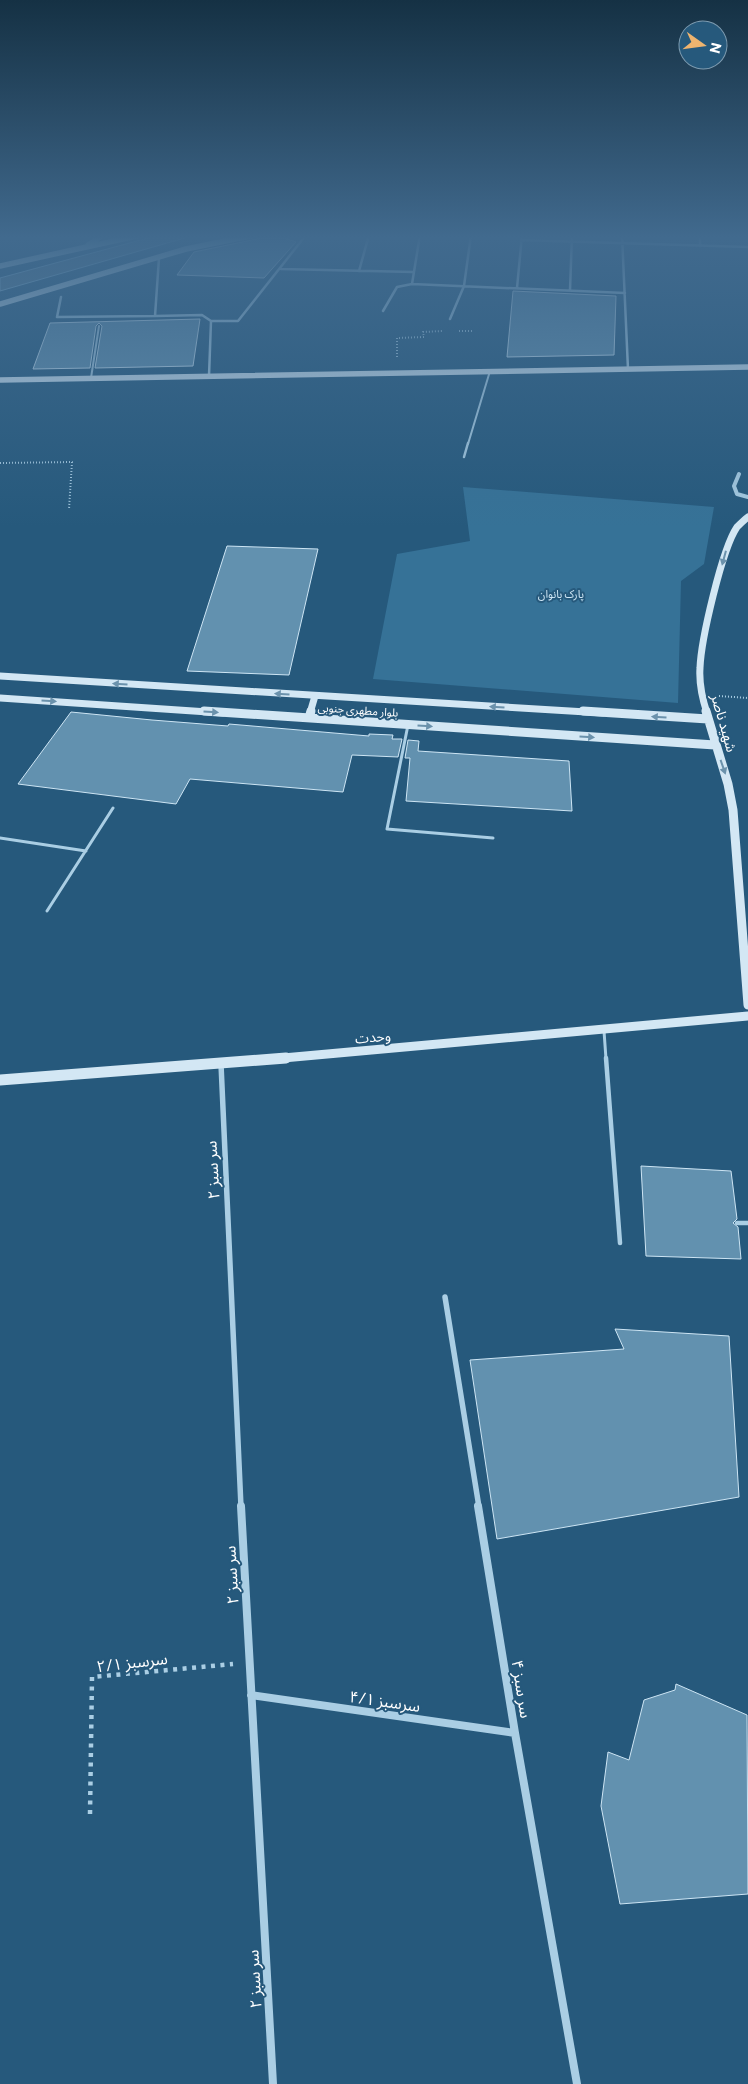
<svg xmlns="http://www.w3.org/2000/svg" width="748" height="2084" font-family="Commissioner,'Noto Sans Arabic',sans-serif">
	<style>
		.green { fill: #367297 }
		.water { fill: #5c8199; stroke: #9ecbe5 }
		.building { fill: #6291af; stroke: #cde5f4 }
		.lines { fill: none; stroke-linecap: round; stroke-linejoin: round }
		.path-far1 { stroke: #aacee4; stroke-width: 2; stroke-dasharray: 1 2; stroke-linecap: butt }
		.path { stroke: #aacee4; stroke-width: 4.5; stroke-dasharray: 4 5.5; stroke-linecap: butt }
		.lane-far3 { stroke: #aacee4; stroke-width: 2 }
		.lane-far2 { stroke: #aacee4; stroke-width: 2.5 }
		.lane-far1 { stroke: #aacee4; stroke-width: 3 }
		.lane { stroke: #aacee4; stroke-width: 4.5 }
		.street-far3 { stroke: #aacee4; stroke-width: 2.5 }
		.street-far2 { stroke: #aacee4; stroke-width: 4 }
		.street-far1 { stroke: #aacee4; stroke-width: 5.5 }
		.street { stroke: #aacee4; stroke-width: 8 }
		.secondary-far3 { stroke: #d3e7f4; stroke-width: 5.5 }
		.secondary-far2 { stroke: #d3e7f4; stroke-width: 7 }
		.secondary-far1 { stroke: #d3e7f4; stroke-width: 9 }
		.secondary { stroke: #d3e7f4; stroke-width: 11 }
		.oneway { fill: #6b92ac }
		.labels { text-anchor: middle; stroke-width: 4; stroke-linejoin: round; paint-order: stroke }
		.far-park-label { font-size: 11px; fill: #cde5f4; stroke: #26597c }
		.far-street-label { font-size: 11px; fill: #fff; stroke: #26597c }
		.street-label { font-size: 14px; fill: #fff; stroke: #26597c }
		.near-street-label { font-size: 16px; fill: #fff; stroke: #26597c }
	</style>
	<rect width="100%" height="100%" fill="#26597c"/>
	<path class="green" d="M463 487 714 507 704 564 681 581 678 703 373 679 397 554 470 541Z"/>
	<path class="water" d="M159 235H195L0 291V278Z"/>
	<path class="building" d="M276 235 296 242 264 278 177 275 194 252Z
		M513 291 616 296 614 355 507 357Z
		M200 319 193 366 95 368 102 326 99 323 96 326 90 368 33 369 50 323Z
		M227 546 318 549 289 675 187 671Z
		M71 712 152 720 228 726 229 724 369 736V734L393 735 392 739H402L398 757 352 755 343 792 190 779 176 804 18 784Z
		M408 740 419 741 418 751 569 761 572 811 406 801 410 758H405Z
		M641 1166 731 1171 737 1219 733 1223 738 1227 741 1259 646 1256Z
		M615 1329 729 1336 739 1497 497 1539 470 1360 624 1349Z
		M676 1684 747 1715 748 1894 620 1904 601 1806 608 1752 629 1760 644 1700 675 1690Z"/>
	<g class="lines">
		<path class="path-far1" d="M269 238 288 235
			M459 331H474
			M397 357V338L424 337 423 332 442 331
			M0 463 72 462 69 509
			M719 696 748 698"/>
		<path class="path" d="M90 1814 92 1677 233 1664"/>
		<path class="lane-far3" d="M91 378 99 326
			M468 444 490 371"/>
		<path class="lane-far2" d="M464 457 468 443"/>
		<path class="lane-far1" d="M408 725 387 829 493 838
			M0 838 86 851
			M47 911 113 808
			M604 1031 606 1059"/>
		<path class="lane" d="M606 1058 620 1243
			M737 1223H748"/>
		<path class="street-far3" d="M622 235 628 369
			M700 235V246
			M521 240 748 247
			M159 258 155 316 202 315 211 321
			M281 269 414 272
			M359 271 369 235
			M412 284 625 293
			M517 288 522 235
			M570 290 572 235
			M61 297 57 317 155 316
			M383 311 397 287 412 284 420 235
			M450 319 464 286 471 235
			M211 321H238L306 235
			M209 376 211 321"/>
		<path class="street-far2" d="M739 474 734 486 737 494 748 497"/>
		<path class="street-far1" d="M221 1064 241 1507
			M445 1297 479 1507"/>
		<path class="street" d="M241 1506 273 2084
			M478 1506 515 1733 577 2084
			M251 1695 515 1733"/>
		<path class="secondary-far3" d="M88 245 103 235
			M0 266 141 235
			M0 304 186 249 255 235
			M0 380 748 367"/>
		<path class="secondary-far2" d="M0 676 603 713
			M0 698 223 713
			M310 713 315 696
			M707 713C702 698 699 683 700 668 701 640 722 549 737 527 740 524 744 520 748 517"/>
		<path class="secondary-far1" d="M204 711 715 745
			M583 711 708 719
			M706 711 728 784 733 810 748 1005
			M309 718 311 711
			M272 1059 748 1016"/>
		<path class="secondary" d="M0 1080 286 1058"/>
	</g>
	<defs><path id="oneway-solid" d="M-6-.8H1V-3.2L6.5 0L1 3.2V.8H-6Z" transform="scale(1.25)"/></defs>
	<g class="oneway">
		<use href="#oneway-solid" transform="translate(724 558) rotate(105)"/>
		<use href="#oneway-solid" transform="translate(120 684) rotate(-177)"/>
		<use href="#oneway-solid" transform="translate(282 694) rotate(-177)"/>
		<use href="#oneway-solid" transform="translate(49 701) rotate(4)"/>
		<use href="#oneway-solid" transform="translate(497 707) rotate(-176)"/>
		<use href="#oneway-solid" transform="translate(211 712) rotate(4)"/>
		<use href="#oneway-solid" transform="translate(659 717) rotate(-177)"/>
		<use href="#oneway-solid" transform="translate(425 726) rotate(4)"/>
		<use href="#oneway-solid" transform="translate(587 737) rotate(4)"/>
		<use href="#oneway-solid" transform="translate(723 767) rotate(71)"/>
	</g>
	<linearGradient id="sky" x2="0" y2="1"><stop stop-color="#153144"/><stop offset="0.45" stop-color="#416a8e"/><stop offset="1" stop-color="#416a8e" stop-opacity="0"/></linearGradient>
	<rect width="748" height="527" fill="url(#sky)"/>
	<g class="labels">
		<g class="far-park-label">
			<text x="561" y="598">پارک بانوان</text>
		</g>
		<g class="far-street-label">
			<text transform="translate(358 710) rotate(4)" y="4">بلوار مطهری جنوبی</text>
		</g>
		<g class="street-label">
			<text transform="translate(724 723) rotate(74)" y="5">شهید ناصر</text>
			<text transform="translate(373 1037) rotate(-5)" y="5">وحدت</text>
		</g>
		<g class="near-street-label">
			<text transform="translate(212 1170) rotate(-93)" y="6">سر سبز ۲</text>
			<text transform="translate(231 1575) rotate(-93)" y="6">سر سبز ۲</text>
			<text transform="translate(132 1662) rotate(-7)" y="6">سرسبز ۲/۱</text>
			<text transform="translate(522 1689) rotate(81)" y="6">سر سبز ۴</text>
			<text transform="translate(385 1701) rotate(8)" y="6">سرسبز ۴/۱</text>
			<text transform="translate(254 1979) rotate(-93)" y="6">سر سبز ۲</text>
		</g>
	</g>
	<g transform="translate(703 45) rotate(104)"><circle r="24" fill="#26597c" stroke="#7d9bb0"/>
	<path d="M0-4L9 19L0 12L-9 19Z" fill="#eeb46f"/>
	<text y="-8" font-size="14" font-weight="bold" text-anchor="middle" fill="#ffffff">N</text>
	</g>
</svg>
